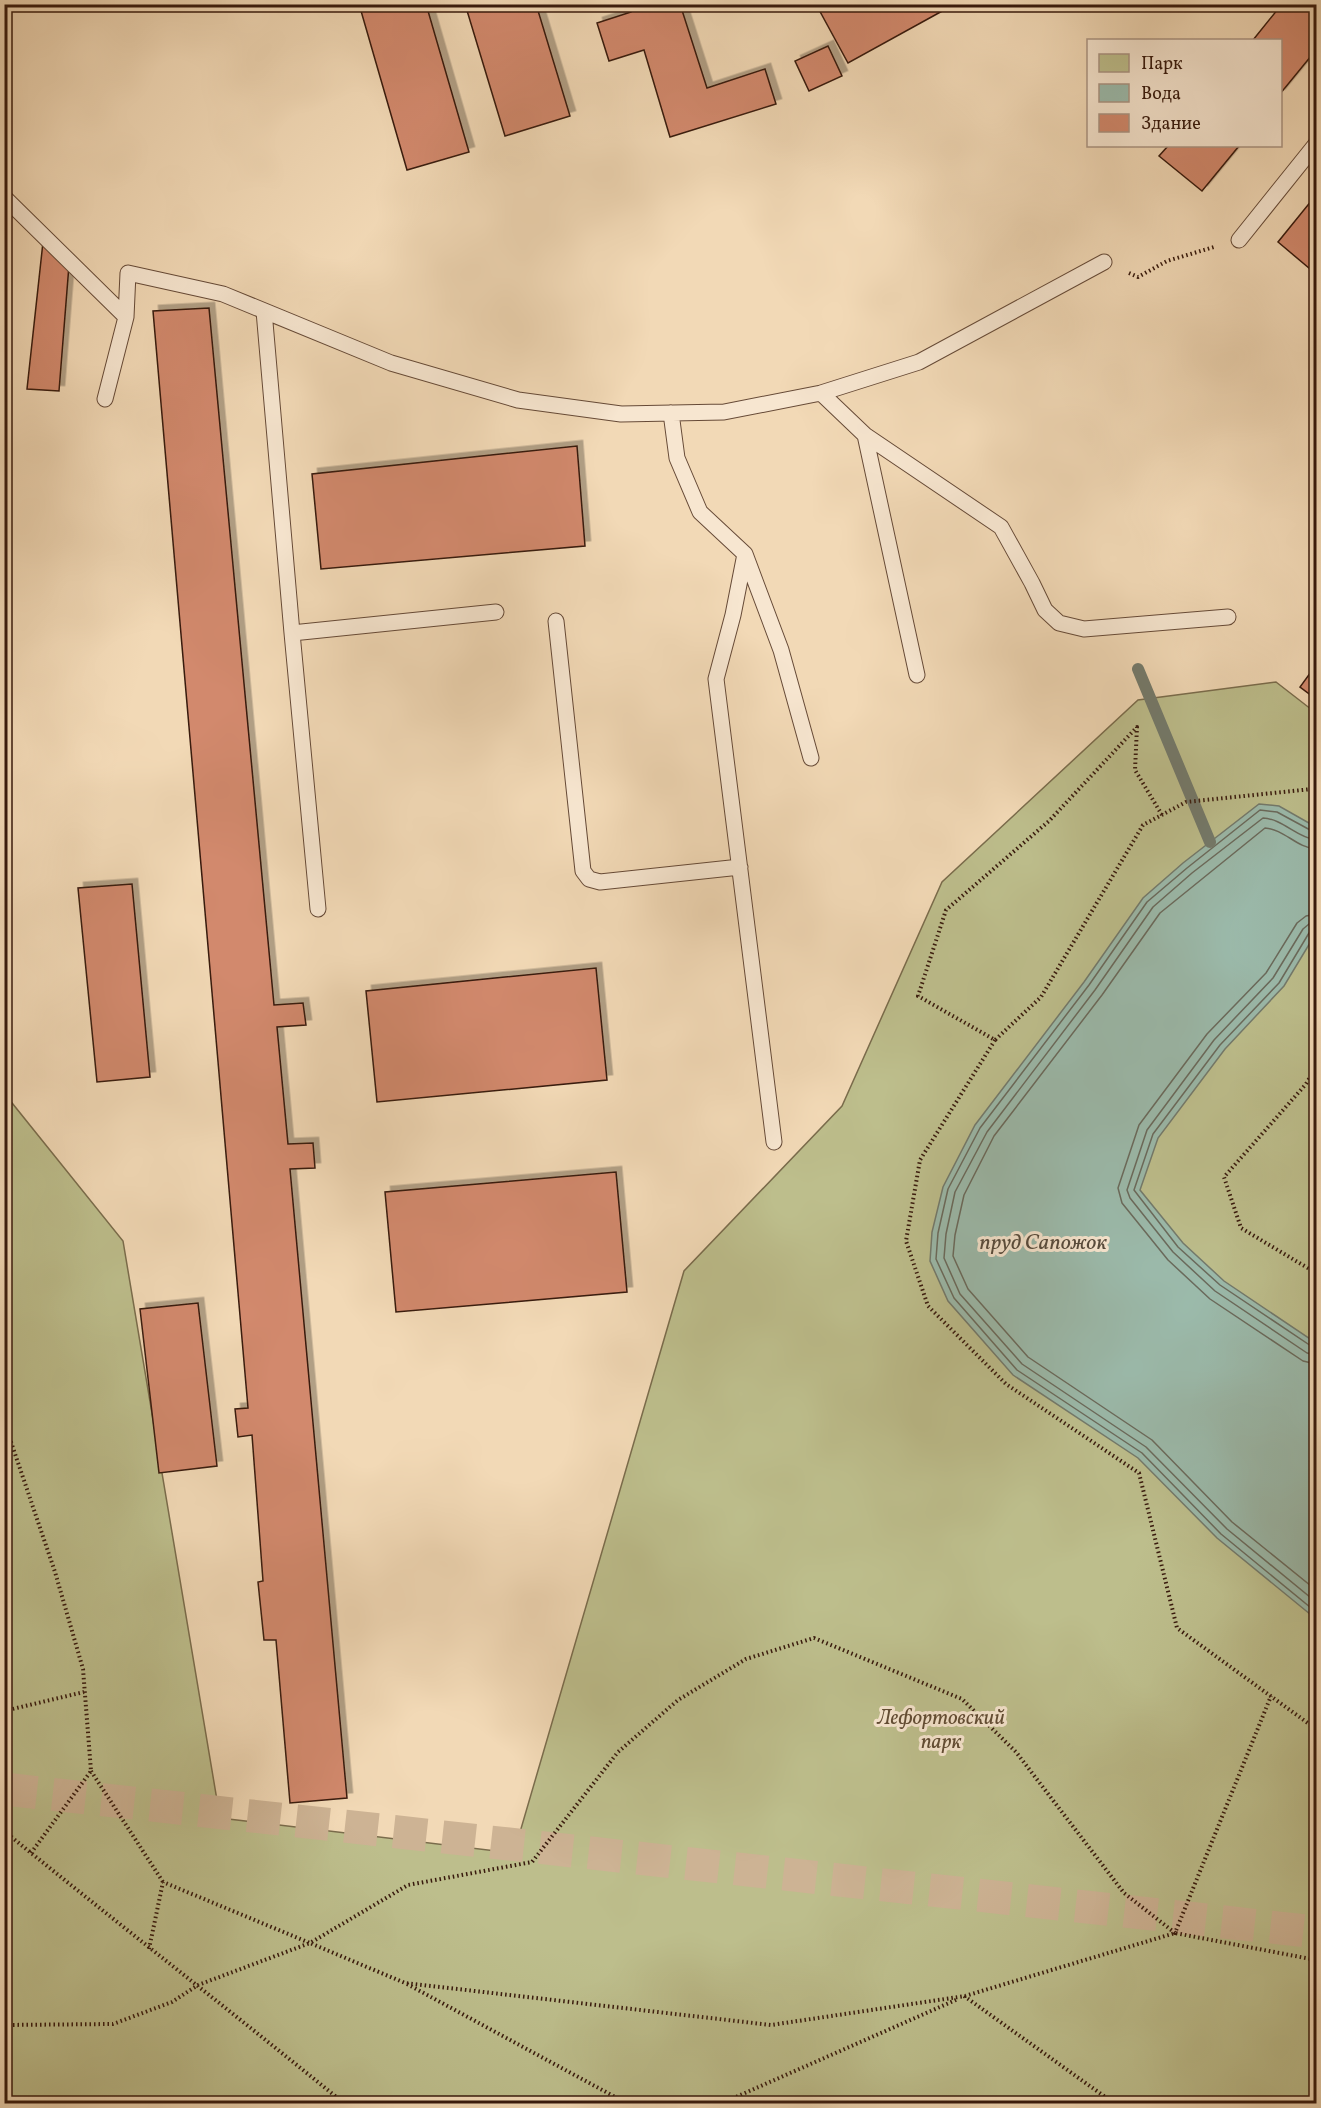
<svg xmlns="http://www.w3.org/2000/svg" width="1321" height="2108" font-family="Vollkorn,serif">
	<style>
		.green { fill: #bdbe8c; stroke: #7a6c4c; stroke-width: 1.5 }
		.water { fill: #9bbaab; stroke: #737a6c; stroke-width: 1.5 }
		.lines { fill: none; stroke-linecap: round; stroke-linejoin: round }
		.shore { stroke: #6a6a5c; stroke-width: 1.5 }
		.stream { stroke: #737a6c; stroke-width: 12 }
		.building { fill: #d2896d; stroke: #381a0d; stroke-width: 1.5; filter: url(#shadow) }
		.primary-tunnel { stroke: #cdb394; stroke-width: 33; stroke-dasharray: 33 16; stroke-linecap: butt }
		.lane-casing { stroke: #664a37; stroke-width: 17 }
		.path { stroke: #381a0d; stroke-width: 4; stroke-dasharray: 1.5 3; stroke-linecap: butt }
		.lane { stroke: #f7e6d0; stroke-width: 15 }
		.labels { text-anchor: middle; stroke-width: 6; stroke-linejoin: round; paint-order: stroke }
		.park-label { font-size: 21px; font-style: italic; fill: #604b33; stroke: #f7e6d0 }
		.water-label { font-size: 22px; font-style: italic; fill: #564a3c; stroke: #f7e6d0 }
	</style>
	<defs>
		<filter id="shadow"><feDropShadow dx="5.5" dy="-5.5" stdDeviation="0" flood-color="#0004"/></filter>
	</defs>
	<rect width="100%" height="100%" fill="#f2d9b6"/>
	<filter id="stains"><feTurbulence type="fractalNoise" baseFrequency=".00333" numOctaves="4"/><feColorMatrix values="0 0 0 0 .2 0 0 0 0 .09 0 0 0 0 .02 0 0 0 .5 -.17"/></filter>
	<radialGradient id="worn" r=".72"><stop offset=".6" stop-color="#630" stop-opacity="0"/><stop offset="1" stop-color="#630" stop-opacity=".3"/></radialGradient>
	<path class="green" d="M1276 682 1316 713V2103H5L4 1093 123 1241 220 1818 496 1851 518 1839 684 1271 842 1106 942 882 1138 700Z"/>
	<path class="water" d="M1259 804 1279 806 1316 827V933L1284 986 1225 1049 1158 1138 1140 1190 1183 1243 1224 1281 1316 1343V1619L1217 1538 1138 1458 1013 1375 948 1301 930 1261 932 1232 943 1187 975 1125 1084 982 1143 898 1183 863Z"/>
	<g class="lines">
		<path class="shore" d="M1316 832 1312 831 1277 812 1260 810 1187 868 1147 902 1089 985 980 1128 948 1189 938 1233 936 1259 954 1298 1017 1370 1142 1453 1221 1534 1316 1612
			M1316 840C1297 838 1283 819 1263 818L1192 873 1153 907 1095 990 987 1132 955 1192 946 1234 944 1258 960 1294 1022 1364 1146 1447 1227 1529 1316 1602
			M1316 849C1297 848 1284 829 1265 828L1160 913 1102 995 994 1136 964 1195 955 1235 953 1256 968 1289 1028 1357 1152 1440 1232 1522 1316 1590
			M1316 914 1306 916 1297 923 1266 973 1207 1034 1139 1125 1118 1188 1122 1203 1168 1260 1210 1299 1303 1361 1316 1364
			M1316 923 1309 924 1303 929 1273 978 1214 1040 1147 1130 1127 1190 1130 1198 1173 1252 1215 1291 1307 1353 1316 1355
			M1316 931 1309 933 1279 983 1220 1045 1153 1134 1134 1190 1178 1247 1220 1285 1311 1346 1316 1347"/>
		<path class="stream" d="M1138 669 1210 842"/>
	</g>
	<path class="building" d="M359 4H426L469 152 407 170Z
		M465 4H536L570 116 505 136Z
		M629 4H680L707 88 765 69 776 104 670 137 644 50 609 61 597 23 631 12Z
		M820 4H955L848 63 817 6Z
		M1282 4H1316V50L1280 94V40H1253Z
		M828 46 842 76 809 91 795 61Z
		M1168 146H1239L1202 191 1159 156Z
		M1316 195V274L1278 242Z
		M43 242 69 265 59 391 27 389Z
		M209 308 274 1005 303 1003 306 1025 277 1027 288 1144 313 1143 315 1168 290 1169 347 1798 290 1803 276 1640H264L258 1582 263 1581 252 1435 238 1437 235 1409 248 1408 153 311Z
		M577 446 585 546 321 569 312 474Z
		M1316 665V699L1300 687Z
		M132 884 150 1077 97 1082 78 888Z
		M596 968 607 1080 377 1102 366 991Z
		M616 1172 627 1292 396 1312 385 1192Z
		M198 1303 217 1466 159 1473 140 1309Z"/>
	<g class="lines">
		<path class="primary-tunnel" d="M4 1789 1316 1932"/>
		<defs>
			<path id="lane" d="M4 197 126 317 105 399
				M1239 240 1316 144
				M264 311 292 633 496 612
				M126 317 128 273 223 294 391 363 518 400 621 414 724 412 821 393 919 362 1104 262
				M821 393 865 435 1001 527 1032 583 1045 610 1059 623 1084 629 1228 617
				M671 413 677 458 700 512 745 554 781 650 811 758
				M865 435 917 675
				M745 554 733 615 716 679 774 1142
				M556 621 583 871 589 879 600 882 740 867
				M292 633 318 909"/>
		</defs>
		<use href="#lane" class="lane-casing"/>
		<path class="path" d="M1129 273 1138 277 1167 261 1214 247
			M1162 815 1135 770 1137 727 1049 821 946 910 918 996 995 1040 1041 997 1143 825 1186 802 1312 789 1316 792
			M995 1040 920 1160 906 1241 928 1306 1006 1384 1139 1473 1177 1628 1316 1729
			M1316 1067 1306 1084 1224 1177 1241 1228 1316 1273
			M4 1430 11 1442 55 1572 83 1669 91 1771 31 1853
			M4 1711 84 1692
			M91 1771 163 1882
			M4 1831C117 1923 232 2012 345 2104
			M149 1949 163 1882 310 1943 408 1885 532 1862 618 1752 678 1700 746 1659 814 1638 962 1699 1016 1752 1124 1893 1175 1933 1271 1696
			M407 1984 628 2104
			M964 1996 1115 2104
			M4 2025 113 2024 172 2002 198 1985 310 1943 405 1983 771 2025 965 1996 1175 1933 1316 1960
			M720 2104 958 1999"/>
		<use href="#lane" class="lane"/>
	</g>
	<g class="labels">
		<g class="park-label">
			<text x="941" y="1724">Лефортовский<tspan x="941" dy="24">парк</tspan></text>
		</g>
		<g class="water-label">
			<text x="1043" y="1249">пруд Сапожок</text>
		</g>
	</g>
	<rect width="1321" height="2108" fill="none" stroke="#f2d9b6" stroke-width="24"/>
	<rect x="6" y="6" width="1309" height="2096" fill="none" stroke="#381a0d" stroke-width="3"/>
	<rect x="12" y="12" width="1297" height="2084" fill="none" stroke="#381a0d" stroke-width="1.5"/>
	<rect x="1087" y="39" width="195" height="108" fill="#f7e6d0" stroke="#ab9482" stroke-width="1.5"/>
	<rect x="1099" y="54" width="30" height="18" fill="#bdbe8c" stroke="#ab9482" stroke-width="1.5"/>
	<text x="1141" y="69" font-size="18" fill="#381a0d">Парк</text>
	<rect x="1099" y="84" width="30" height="18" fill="#9bbaab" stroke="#ab9482" stroke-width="1.5"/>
	<text x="1141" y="99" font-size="18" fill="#381a0d">Вода</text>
	<rect x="1099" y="114" width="30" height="18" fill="#d2896d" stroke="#ab9482" stroke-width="1.5"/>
	<text x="1141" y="129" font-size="18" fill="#381a0d">Здание</text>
	<rect width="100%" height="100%" filter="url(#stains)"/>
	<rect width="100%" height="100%" fill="url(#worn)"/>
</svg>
